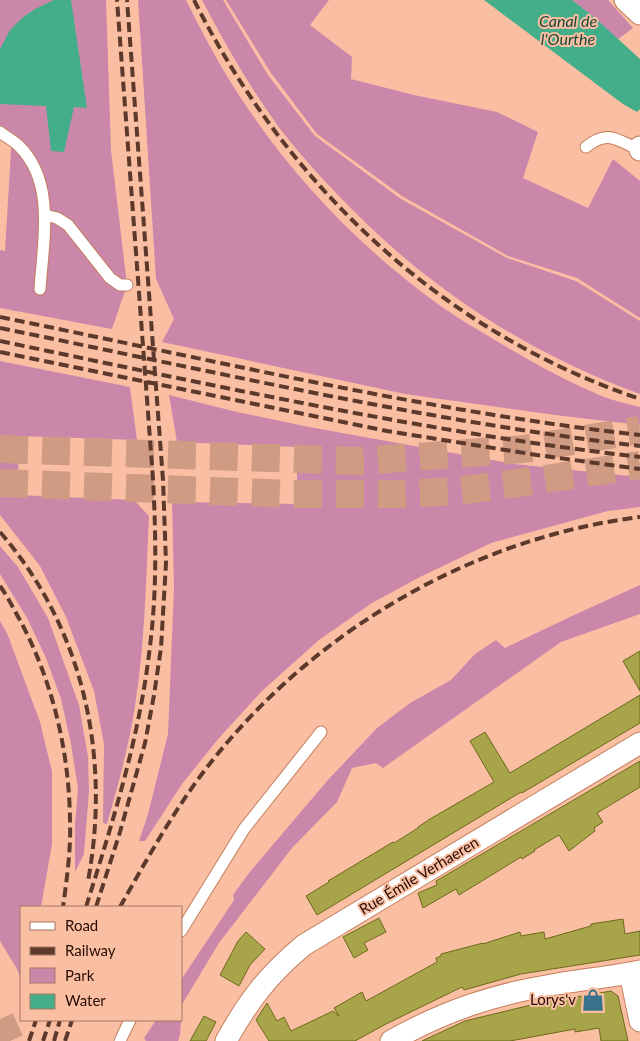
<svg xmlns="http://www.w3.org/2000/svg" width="640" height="1041" font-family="Lato,sans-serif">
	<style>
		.green { fill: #ca87aa }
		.water { fill: #43ae89 }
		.building { fill: #a7a449; stroke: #6d6a1a }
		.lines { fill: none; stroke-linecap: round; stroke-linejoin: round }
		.primary-tunnel { stroke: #d09b83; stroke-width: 28; stroke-dasharray: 28 14; stroke-linecap: butt }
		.motorway-tunnel { stroke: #d09b83; stroke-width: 28; stroke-dasharray: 28 14; stroke-linecap: butt }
		.service-casing { stroke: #c37e5c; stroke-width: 13 }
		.minor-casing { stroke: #c37e5c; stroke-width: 23 }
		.service { stroke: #fff; stroke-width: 11 }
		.minor { stroke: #fff; stroke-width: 21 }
		.rail { stroke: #5c392b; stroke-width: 4; stroke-dasharray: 10 5; stroke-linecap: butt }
		.labels { text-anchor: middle; stroke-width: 4; stroke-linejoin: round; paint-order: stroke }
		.street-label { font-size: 15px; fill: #260c02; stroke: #fabfa3 }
		.poi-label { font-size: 15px; fill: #260c02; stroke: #fabfa3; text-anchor: end }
		.water-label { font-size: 16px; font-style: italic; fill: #194637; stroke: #fabfa3 }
	</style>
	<rect width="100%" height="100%" fill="#fabfa3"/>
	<path class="green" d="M0 0H106L111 150 127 285 112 329 0 308V250L5 251 12 133 0 126Z
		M138 0H186C201 30 217 61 235 89 285 168 352 240 427 296 450 314 475 328 500 343 533 363 568 382 604 397 615 401 628 404 640 407V425L555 415 405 394 162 342 174 319 156 279Z
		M202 0H223L268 75 315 136 401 199 507 258 576 281 640 321V394C523 351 423 285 337 194 317 173 296 150 278 126 249 86 225 44 202 0Z
		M226 0H329L310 25 352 57 351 79 414 95 497 112 538 132 523 178 588 208 613 159 640 181V318L577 278 508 256 402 196 317 134 271 73Z
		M572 0H608L633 28 617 40 594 17Z
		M0 361 130 387 137 440 20 436 17 495 134 500 149 516C146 579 145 643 135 706 129 746 118 785 107 824L103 823 104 744 94 691 66 617 40 566 0 515Z
		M169 395 237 412 309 427 514 464 640 477V507L608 511 491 543 420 577 372 603 319 640 262 691 219 738 182 784 145 841H139L148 814 168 734 174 587 172 502 297 504V447L177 442Z
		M0 546 18 567 48 618 79 705 88 757 89 791 84 854 75 872V826L78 788 71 744 61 699 46 658 27 618 0 574Z
		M640 585V614L561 642 383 768 376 763 352 768 337 802 292 848 219 943 181 1006V980L234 900 233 895 249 873 327 781 377 728 410 703 451 680 475 654 496 640 505 648 572 616Z
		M0 621 7 633 40 722 52 772V844L41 907H21V979L17 969 0 941Z
		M156 1020H181L180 1035 178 1041H146L144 1038Z"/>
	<path class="water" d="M54 0H71L87 108 74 107 64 152 51 151 46 106 0 104V49L10 30 22 18 35 9Z
		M484 0H572L594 17 640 59V109L637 112 623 104Z"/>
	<path class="building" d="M640 651V691L623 661Z
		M640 695V723L522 793 521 792 317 915 306 896 329 882 328 881 393 842 394 843 418 828V827L430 819 494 782 470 741 485 732 510 773Z
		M640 761V787L597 813 603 822 594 828 595 831 569 851 559 835 534 850 535 851 522 859 521 857 459 895 456 889 423 908 418 893 437 885 436 881Z
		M379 918 386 932 364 943 368 950 354 958 343 937Z
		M623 919 625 934 640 931V955L521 974 464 990 462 987 386 1024 355 1041H269L256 1020 267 1003 277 1021 284 1017 291 1031 333 1011 339 1016 334 1008 362 992 366 1001 437 962 436 958 441 956V954L483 943V944L520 932 521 936 544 932 545 939 591 926V924Z
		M246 932 265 949 250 965 239 986 220 975 238 941Z
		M611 991 618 996 628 1041H601L599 1028 575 1032V1029L510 1041H422L465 1021 535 1004Z
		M204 1016 216 1022 206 1041H190Z"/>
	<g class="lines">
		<path class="primary-tunnel" d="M0 1019 10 1041"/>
		<path class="motorway-tunnel" d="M0 449 360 461 524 449 640 430
			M0 483 292 494H399L456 491 511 484 640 465"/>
		<defs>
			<path id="service" d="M0 132C6 137 13 140 19 146 56 182 43 242 40 289
				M586 147C608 129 617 140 640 150
				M45 215 57 218 68 225 110 278 120 285H127
				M181 931 244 829 321 732
				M120 1041 130 1020"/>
			<path id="minor" d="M625 0 640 14
				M640 147V150
				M630 973 640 1021
				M226 1041C249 1000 268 975 304 945L640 743
				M391 1041C446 1010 495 994 557 984 584 979 612 977 640 971"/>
		</defs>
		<use href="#service" class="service-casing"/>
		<use href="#minor" class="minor-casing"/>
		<use href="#service" class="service"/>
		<use href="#minor" class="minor"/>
		<path class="rail" d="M194 0C287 186 442 332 640 399
			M0 317C213 360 424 411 640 435
			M0 328C212 371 424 421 640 446
			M0 341C212 385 424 432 640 457
			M0 352 387 431 537 455 640 469
			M0 532C84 629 111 757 88 881
			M0 586C8 597 14 610 21 622 53 683 69 751 70 820 71 849 67 878 63 907
			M86 907C113 821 140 736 150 646 157 591 156 535 153 479L117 0
			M96 907 120 832 145 743 154 695 161 648 166 563 163 480 127 0
			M120 907C147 859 174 810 208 766 312 632 471 538 640 517
			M29 1041 36 1020
			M43 1041 50 1020
			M54 1041 60 1020
			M65 1041 72 1020"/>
	</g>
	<defs>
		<symbol id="shop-bare" viewBox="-9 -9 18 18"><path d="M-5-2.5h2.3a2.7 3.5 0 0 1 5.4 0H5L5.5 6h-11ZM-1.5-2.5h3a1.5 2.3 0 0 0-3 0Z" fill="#38738b" stroke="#fabfa3" stroke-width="2.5" paint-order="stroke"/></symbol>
	</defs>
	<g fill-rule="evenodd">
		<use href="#shop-bare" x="577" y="984" width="32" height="32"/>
	</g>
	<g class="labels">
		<g class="street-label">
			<text transform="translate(419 876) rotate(-31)" y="5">Rue Émile Verhaeren</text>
		</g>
		<g class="poi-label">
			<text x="576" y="1005">Lorys'v</text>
		</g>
		<g class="water-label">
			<text x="568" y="27">Canal de<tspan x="568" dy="18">l'Ourthe</tspan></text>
		</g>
	</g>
	<rect x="20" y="906" width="162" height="115" fill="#fabfa3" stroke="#a57763"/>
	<rect x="30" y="922" width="25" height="8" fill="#ffffff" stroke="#a57763"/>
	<text x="65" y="931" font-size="15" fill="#260c02">Road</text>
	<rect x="30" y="947" width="25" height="8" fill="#5c392b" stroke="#a57763"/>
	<text x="65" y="956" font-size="15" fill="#260c02">Railway</text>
	<rect x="30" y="968" width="25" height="15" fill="#ca87aa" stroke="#a57763"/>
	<text x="65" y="981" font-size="15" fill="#260c02">Park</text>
	<rect x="30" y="994" width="25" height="15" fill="#43ae89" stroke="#a57763"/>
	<text x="65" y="1006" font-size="15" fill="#260c02">Water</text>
</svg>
